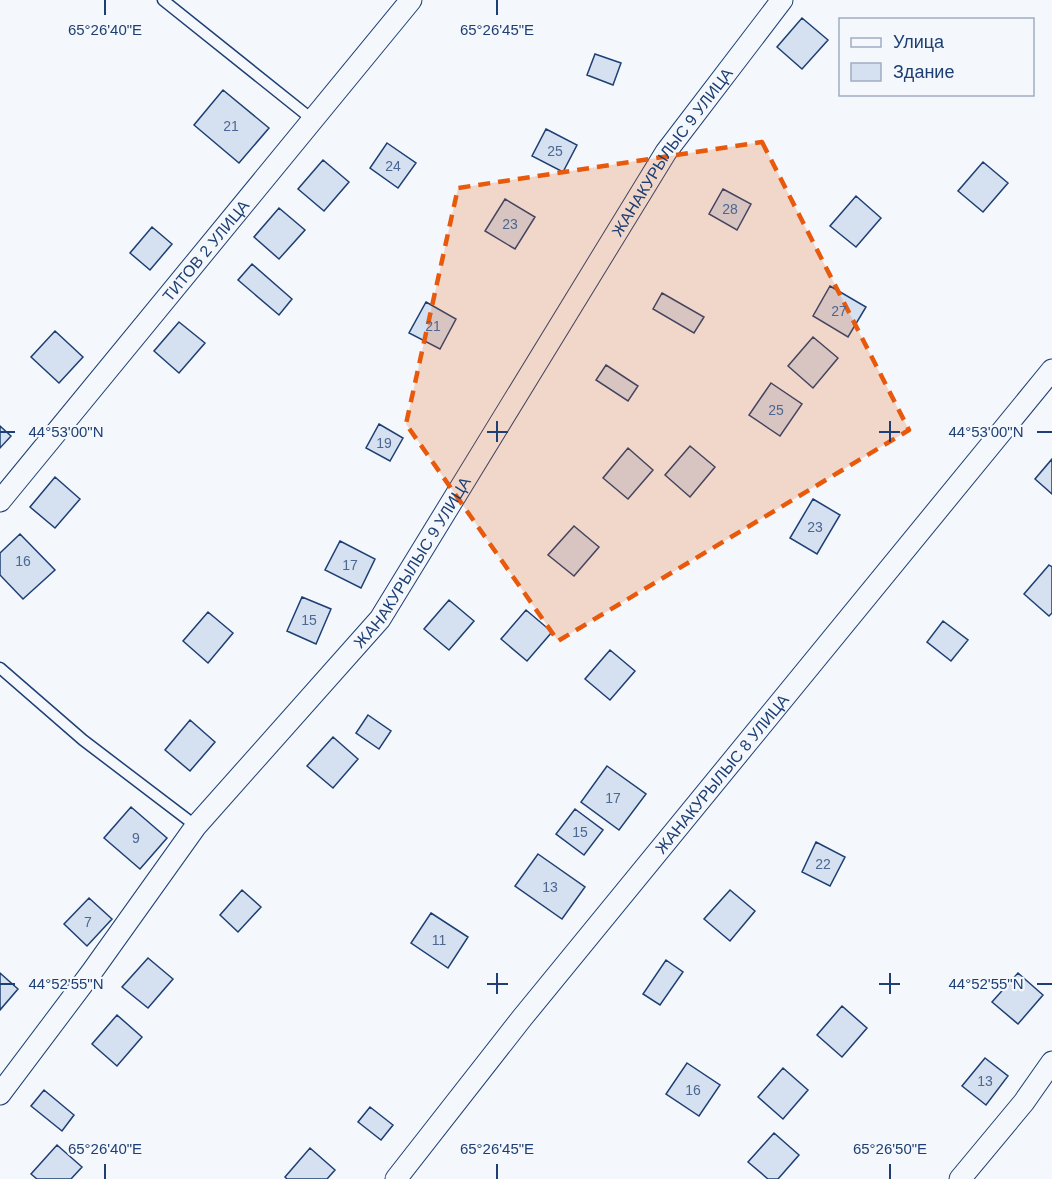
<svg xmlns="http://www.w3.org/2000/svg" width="1052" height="1179" font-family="Helvetica,sans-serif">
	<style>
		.building { fill: #d5e0f0; stroke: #1d3f73; stroke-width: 1.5 }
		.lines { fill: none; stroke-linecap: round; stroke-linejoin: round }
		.lane-casing { stroke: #1d3f73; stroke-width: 13 }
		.street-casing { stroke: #1d3f73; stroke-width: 23 }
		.lane { stroke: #f4f7fb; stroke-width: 10 }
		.street { stroke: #f4f7fb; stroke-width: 21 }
		.marked { fill: #e8590c; fill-opacity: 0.2; stroke: #e8590c; stroke-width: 4.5; stroke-dasharray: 12 8; stroke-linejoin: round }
		.ticks { fill: none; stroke: #1d3f73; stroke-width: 2 }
		.labels { text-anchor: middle; stroke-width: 4.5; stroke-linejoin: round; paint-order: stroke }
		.number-label { font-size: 14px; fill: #4b6792 }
		.street-label { font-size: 16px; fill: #1d3f73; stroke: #f4f7fb }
		.ticks-label { font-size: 15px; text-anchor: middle; fill: #1d3f73; stroke: #f4f7fb; stroke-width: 4.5; stroke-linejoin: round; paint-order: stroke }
	</style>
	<rect width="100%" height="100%" fill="#f4f7fb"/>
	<path class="building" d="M802 18 828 40 802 69 777 47Z
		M595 54 621 63 613 85 587 75Z
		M223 90 269 128 239 163 194 125Z
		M546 129 577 145 563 172 532 156Z
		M387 143 416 163 398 188 370 168Z
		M323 160 349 182 324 211 298 189Z
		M983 162 1008 183 983 212 958 191Z
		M723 189 751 204 737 230 709 214Z
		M856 196 881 218 856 247 830 226Z
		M505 199 535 217 515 249 485 231Z
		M279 208 305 230 279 259 254 237Z
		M152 227 172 244 150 270 130 253Z
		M252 264 292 299 279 315 238 280Z
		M830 286 866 307 848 337 813 316Z
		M662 293 704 317 694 333 653 309Z
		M426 302 456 319 440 349 409 333Z
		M179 322 205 343 179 373 154 351Z
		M55 331 83 357 59 383 31 357Z
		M813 337 838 358 813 388 788 366Z
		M606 365 638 386 628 401 596 380Z
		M771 383 802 404 780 436 749 415Z
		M379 424 403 438 390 461 366 448Z
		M0 426 11 436 0 448Z
		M690 446 715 467 690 497 665 475Z
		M628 448 653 470 628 499 603 478Z
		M1052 459V494L1035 479Z
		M55 477 80 499 55 528 30 507Z
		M813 499 840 515 817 554 790 538Z
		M574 526 599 547 574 576 548 555Z
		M20 534 55 570 23 599 0 575V553Z
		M340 541 375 559 361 588 325 570Z
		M1049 565 1052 567V613L1049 616 1024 594Z
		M302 597 331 609 316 644 287 631Z
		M449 600 474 621 449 650 424 629Z
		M526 610 552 632 527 661 501 639Z
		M208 612 233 633 208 663 183 641Z
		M943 621 968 640 951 661 927 642Z
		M610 650 635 671 610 700 585 679Z
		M368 715 391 731 379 749 356 733Z
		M190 720 215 742 190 771 165 750Z
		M333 737 358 759 333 788 307 766Z
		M607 766 646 794 619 830 581 802Z
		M131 807 167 838 140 869 104 838Z
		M575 809 603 830 584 855 556 834Z
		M816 842 845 857 830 886 802 872Z
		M538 854 585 887 562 919 515 886Z
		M242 890 261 907 238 932 220 915Z
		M730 890 755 911 730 941 704 919Z
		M89 898 112 919 87 946 64 924Z
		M431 913 468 937 448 968 411 943Z
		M148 958 173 979 148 1008 122 987Z
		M666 960 683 972 660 1005 643 994Z
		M0 973 18 989 0 1010Z
		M1018 973 1043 995 1018 1024 992 1002Z
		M842 1006 867 1028 842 1057 817 1035Z
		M117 1015 142 1037 117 1066 92 1044Z
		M985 1058 1008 1076 986 1105 962 1086Z
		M687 1063 720 1085 699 1116 666 1094Z
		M783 1068 808 1090 783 1119 758 1097Z
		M44 1090 74 1115 62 1131 31 1106Z
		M370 1107 393 1125 381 1140 358 1122Z
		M774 1133 799 1155 778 1179H768L748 1162Z
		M57 1145 82 1167 71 1179H37L31 1174Z
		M310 1148 335 1170 327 1179H287L285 1177Z"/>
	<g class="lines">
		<defs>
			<path id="lane" d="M163 0 313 120
				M0 668 83 740 196 826"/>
			<g id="street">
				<path id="s1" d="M0 501 411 0"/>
				<path id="s2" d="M0 1094 91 973 196 826 380 619 666 152 782 0"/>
				<path id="s3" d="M396 1179 522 1018 1052 370"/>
				<path d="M960 1179 1024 1102 1052 1062"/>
			</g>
		</defs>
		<use href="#lane" class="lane-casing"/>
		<use href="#street" class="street-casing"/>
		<use href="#lane" class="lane"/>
		<use href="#street" class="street"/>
	</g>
	<path class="marked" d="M762 142 909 430 558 641 406 424 458 188Z"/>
	<path class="ticks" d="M105 0V15M497 0V15M497 421V442M890 421V442M0 432H15M487 432H508M879 432H900M1037 432H1052M497 973V994M890 973V994M0 984H15M487 984H508M879 984H900M1037 984H1052M105 1164V1179M497 1164V1179M890 1164V1179"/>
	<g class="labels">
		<g class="number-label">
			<text x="231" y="131">21</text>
			<text x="555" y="156">25</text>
			<text x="393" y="171">24</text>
			<text x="730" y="214">28</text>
			<text x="510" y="229">23</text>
			<text x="839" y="316">27</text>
			<text x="433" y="331">21</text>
			<text x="776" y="415">25</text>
			<text x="384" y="448">19</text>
			<text x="815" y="532">23</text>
			<text x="23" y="566">16</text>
			<text x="350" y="570">17</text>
			<text x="309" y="625">15</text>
			<text x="613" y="803">17</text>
			<text x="580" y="837">15</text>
			<text x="136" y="843">9</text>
			<text x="823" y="869">22</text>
			<text x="550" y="892">13</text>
			<text x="88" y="927">7</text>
			<text x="439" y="945">11</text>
			<text x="985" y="1086">13</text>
			<text x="693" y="1095">16</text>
		</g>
		<g class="street-label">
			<text dy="6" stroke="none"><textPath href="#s2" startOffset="1160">ЖАНАКУРЫЛЫС 9 УЛИЦА</textPath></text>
			<text dy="6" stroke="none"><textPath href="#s1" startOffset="324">ТИТОВ 2 УЛИЦА</textPath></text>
			<text dy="6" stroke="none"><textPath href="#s2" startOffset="674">ЖАНАКУРЫЛЫС 9 УЛИЦА</textPath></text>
			<text dy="6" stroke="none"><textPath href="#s3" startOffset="520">ЖАНАКУРЫЛЫС 8 УЛИЦА</textPath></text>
		</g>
	</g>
	<g class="ticks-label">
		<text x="105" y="35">65°26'40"E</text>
		<text x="497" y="35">65°26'45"E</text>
		<text x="66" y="437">44°53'00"N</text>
		<text x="986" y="437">44°53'00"N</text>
		<text x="66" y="989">44°52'55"N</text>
		<text x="986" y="989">44°52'55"N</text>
		<text x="105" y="1154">65°26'40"E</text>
		<text x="497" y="1154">65°26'45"E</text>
		<text x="890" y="1154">65°26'50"E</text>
	</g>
	<rect x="839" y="18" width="195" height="78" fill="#f4f7fb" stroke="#9eadc5" stroke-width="1.5"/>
	<rect x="851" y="38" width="30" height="9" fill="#f4f7fb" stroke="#9eadc5" stroke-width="1.5"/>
	<text x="893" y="48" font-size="18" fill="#1d3f73">Улица</text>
	<rect x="851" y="63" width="30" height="18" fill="#d5e0f0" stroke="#9eadc5" stroke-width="1.5"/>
	<text x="893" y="78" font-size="18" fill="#1d3f73">Здание</text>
</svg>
